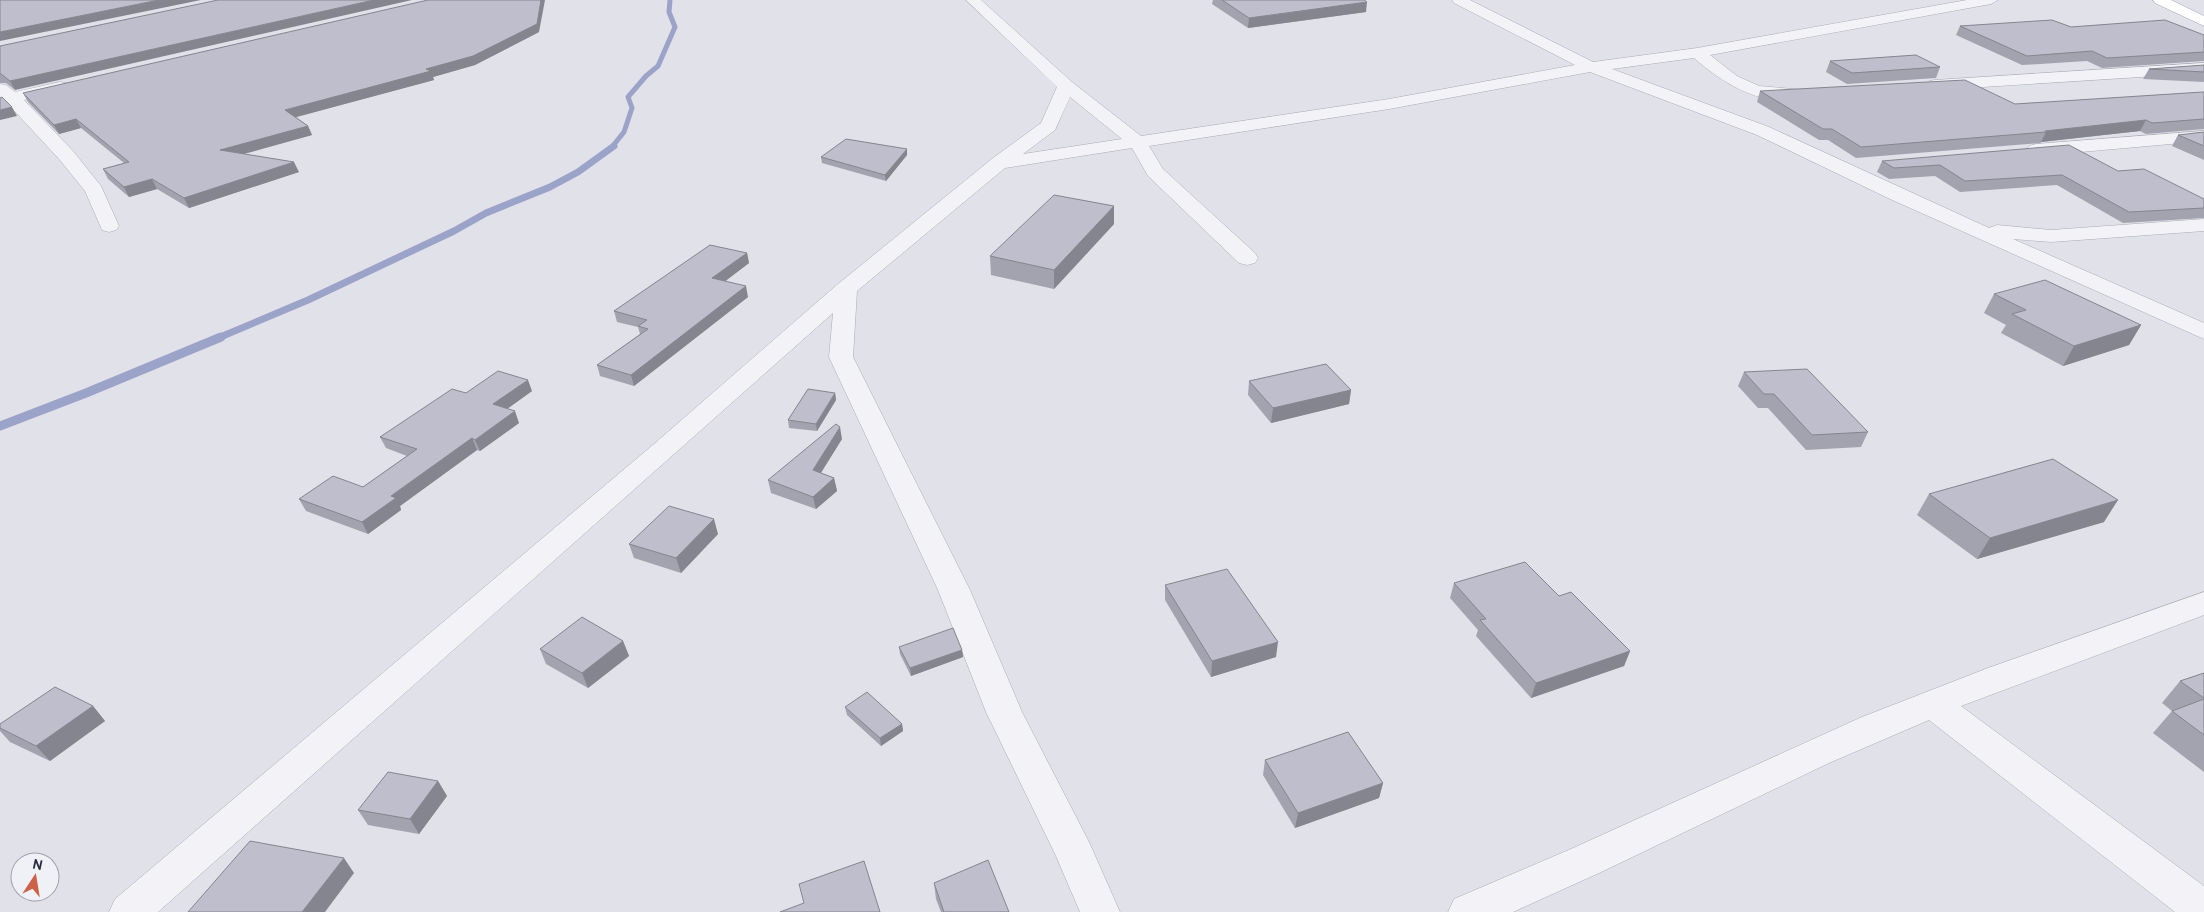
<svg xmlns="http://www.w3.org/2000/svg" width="2204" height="912" font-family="Overpass,sans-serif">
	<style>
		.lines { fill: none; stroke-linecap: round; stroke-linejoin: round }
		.stream-far2 { stroke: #9ca3c9; stroke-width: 5 }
		.stream-far1 { stroke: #9ca3c9; stroke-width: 7 }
		.stream { stroke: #9ca3c9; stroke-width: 9 }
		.minor-casing { stroke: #aaaab6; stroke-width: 1 }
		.major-casing { stroke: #a0a1b5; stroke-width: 1 }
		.minor { fill: #f3f3f7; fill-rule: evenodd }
		.major { fill: #fff; fill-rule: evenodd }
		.wall { fill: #a3a3af }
		.shaded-wall { fill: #85858f }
		.building { fill: #bebecc; stroke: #85858f }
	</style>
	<rect width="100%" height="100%" fill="#e1e1e9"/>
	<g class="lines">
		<path class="stream-far2" d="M612 147 624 132 632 108 628 97 646 76 658 66 675 27 669 12 670 0"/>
		<path class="stream-far1" d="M218 338 308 300 454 231 486 213 550 187 578 172 614 146"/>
		<path class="stream" d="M0 426 86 393 221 337"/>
		<defs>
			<path id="minor" d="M966 0H981L1072 82 1141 136 1389 99 1575 65 1454 3 1452 0H1470L1593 62 1697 48 1967 0H1998L1991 4 1710 55 1737 76 1759 86 1804 90 1806 94 1804 98C1762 108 1724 84 1694 58L1612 69 1769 127 1989 228 1997 225 2051 230 2204 219V231L2051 242 2013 239 2204 323V339L1890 199 1757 135 1590 72 1389 109 1149 146 1163 169 1255 253 1258 258 1255 263 1247 265 1239 263 1148 176 1132 148 1005 168 857 291 853 357 970 590 1022 712 1089 842 1120 912H1080L1056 856 986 712 938 590 829 357 833 313 158 912H109L115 899 654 444 838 284 993 158 1041 123 1057 87ZM1070 97 1122 139 1023 154 1055 130Z
				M2204 63V73L1935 90 1929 89 1927 85 1929 81 1935 80Z
				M60 82 66 83 68 87 66 91 24 100 73 151 101 186 119 226 116 230 109 232 102 230 85 191 59 159 8 104 0 106V84L6 85 15 92Z
				M2204 131V141L2036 156 2029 154 2027 150 2029 146 2036 144Z
				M2204 592V615L1961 706 2204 886V912H2175L1929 720 1829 763 1599 873 1513 912H1448L1454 899 1571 849 1862 717 1988 668Z"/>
			<path id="major" d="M2153 0H2171L2204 16V26L2155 3Z"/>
		</defs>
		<use href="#minor" class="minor-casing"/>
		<use href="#major" class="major-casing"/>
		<use href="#minor" class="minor"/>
		<use href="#major" class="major"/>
	</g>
	<path class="wall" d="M1213 0H1364L1366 12 1248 28 1212 4Z
		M1960 26 2071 27 2204 35V61L2102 68 2087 61 2022 65 1956 35Z
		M539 32 475 65 433 77 434 80 296 117 308 126 312 135 244 154 299 172 189 208 157 189 129 197 108 179 103 169 124 163 81 128 59 134 28 102 23 93Z
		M0 46 15 90 6 83H0Z
		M1830 61 1940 67 1936 78 1847 84 1826 72Z
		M2204 65V82L2143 79 2149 69Z
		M1760 91 2015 104 2204 92V129L2146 134 2140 131 2041 142V143L1856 158 1828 140H1819L1757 102Z
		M2204 132V160L2172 146 2178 135Z
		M907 149V155L886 181 822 163 821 157Z
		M1882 161 2118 171 2204 199V218L2123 223 2057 185 1960 192 1935 176 1889 179 1877 172Z
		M1114 224 1054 289 991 275 990 256Z
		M747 253 749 263 725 281 748 297 634 386 600 376 597 365 640 334 638 327 617 322 614 311Z
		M1994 294 2141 325 2129 345 2063 366 2001 333 2006 325 1984 313Z
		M1744 372 1868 432 1861 447 1806 450 1768 408H1758L1738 386Z
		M1249 381 1351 390 1349 404 1271 423 1248 395Z
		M532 391 507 409 519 423 480 451 477 450 400 506 401 510 368 534 306 511 299 499 363 487 407 456 386 448 380 437 466 393Z
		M835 393 836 400 817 431 789 428 788 420Z
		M842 439 821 473 834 478 837 491 816 509 771 493 768 480Z
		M1929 494 2104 522 1977 559 1917 515Z
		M718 534 681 573 634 558 629 544Z
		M1454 583 1559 596 1630 651 1624 666 1531 698 1476 636 1478 630 1450 598Z
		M1165 585 1276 657 1211 677 1165 600Z
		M623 641 629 656 588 688 546 664 540 649Z
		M899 647 962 650 963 657 911 676 900 654Z
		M2204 673V772L2153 733 2172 711 2162 703 2180 681Z
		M93 706 105 721 50 761 10 742 0 731V724Z
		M845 707 902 724 903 731 881 746 847 715Z
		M1265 760 1383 783 1379 798 1295 828 1263 775Z
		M438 781 447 796 419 834 368 825 358 810Z
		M934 883 1009 912H941L936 899Z"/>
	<path class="shaded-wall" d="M159 0H201L0 41V32Z
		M374 0H412L15 90 10 81Z
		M541 0H545L539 32 475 65 433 77 434 80 289 119 285 110 426 69Z
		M1367 2 1366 12 1248 28 1249 18Z
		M12 107 17 116 0 120V110Z
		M76 119 81 128 59 134 54 125Z
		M2146 120 2140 131 2041 142 2046 132 2045 131Z
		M308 126 312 135 225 159 220 150Z
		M907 149V155L886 181 885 175Z
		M294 162 299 172 189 208 184 198Z
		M152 179 157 189 129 197 124 187Z
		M1114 206V224L1054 289V270Z
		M747 253 749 263 715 289 712 278Z
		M746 286 748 297 634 386 631 375Z
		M2141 325 2129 345 2063 366 2074 346Z
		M528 380 532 391 497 416 493 404Z
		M1351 390 1349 404 1271 423 1273 408Z
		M835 393 836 400 817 431 816 424Z
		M515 411 519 423 480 451 475 440Z
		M840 427 842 439 815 482 813 470Z
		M472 438 477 450 400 506 401 510 368 534 362 522 391 496Z
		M834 478 837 491 816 509 813 497Z
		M2118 500 2104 522 1977 559 1990 538Z
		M714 519 718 534 681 573 676 558Z
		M623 641 629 656 588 688 582 673Z
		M1278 642 1276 657 1211 677 1212 661Z
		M962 650 963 657 911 676 910 668Z
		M1630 651 1624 666 1531 698 1536 683Z
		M93 706 105 721 50 761 36 746Z
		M902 724 903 731 881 746 880 738Z
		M438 781 447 796 419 834 410 819Z
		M1383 783 1379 798 1295 828 1298 813Z
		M344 858 354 873 325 912H302Z"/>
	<path class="building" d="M0 0H159L0 32Z
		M218 0H374L10 81 1 74H0V46Z
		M428 0H541L537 24 473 56 426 69 431 71 285 110 308 126 220 150 294 162 184 198 152 179 124 187 103 169 129 162 76 119 54 125 23 93Z
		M1222 0H1364L1367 2 1249 18Z
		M2052 20 2071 27 2165 20 2204 35V52L2107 58 2092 51 2027 56 1960 26Z
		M1916 55 1940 67 1852 73 1830 61Z
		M2204 65V72L2149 69Z
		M1965 80 2015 104 2203 92H2204V119L2152 123 2146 120 2045 131 2046 132 1861 147 1832 129H1823L1760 91Z
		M2 97 12 107 0 110V98Z
		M2204 132V146L2178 135Z
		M846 139 907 149 885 175 821 157Z
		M2069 145 2118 171 2144 169 2204 199V208L2129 212 2062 175 1965 181 1940 165 1894 168 1882 161Z
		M1054 195 1114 206 1054 270 990 256Z
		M710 245 747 253 712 278 746 286 631 375 597 365 648 329 638 326 647 320 614 311Z
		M2045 280 2141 325 2074 346 2012 314 2026 310 1994 294Z
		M1326 364 1351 390 1273 408 1249 381Z
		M1807 369 1868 432 1812 435 1774 394H1764L1744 372Z
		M498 371 528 380 493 404 515 411 475 440 472 438 391 496 396 498 362 522 299 499 333 476 363 487 417 449 380 437 452 389 466 393Z
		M808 389 835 393 816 424 788 420Z
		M836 424 840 427 813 470 834 478 813 497 768 480Z
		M2053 459 2118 500 1990 538 1929 494Z
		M669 506 714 519 676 558 629 544Z
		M1525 562 1559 596 1571 592 1630 651 1536 683 1480 620 1486 619 1454 583Z
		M1227 569 1278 642 1212 661 1165 585Z
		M582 617 623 641 582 673 540 649Z
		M953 628 962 650 910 668 899 647Z
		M2204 673V698L2180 681Z
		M55 687 93 706 36 746 0 728V724Z
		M867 692 902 724 880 738 845 707Z
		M2204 699V735L2172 711Z
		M1348 732 1383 783 1298 813 1265 760Z
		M388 772 438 781 410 819 358 810Z
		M250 841 344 858 302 912H188Z
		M988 860 1009 912H944L934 883Z
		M864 861 880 912H780L804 903 799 884Z"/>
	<g transform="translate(35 877) rotate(12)"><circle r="24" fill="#f0f1f7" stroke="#a0a1ae"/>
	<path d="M0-4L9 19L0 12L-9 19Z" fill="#cc6148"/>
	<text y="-8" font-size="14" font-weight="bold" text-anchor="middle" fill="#292a40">N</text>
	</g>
</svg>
